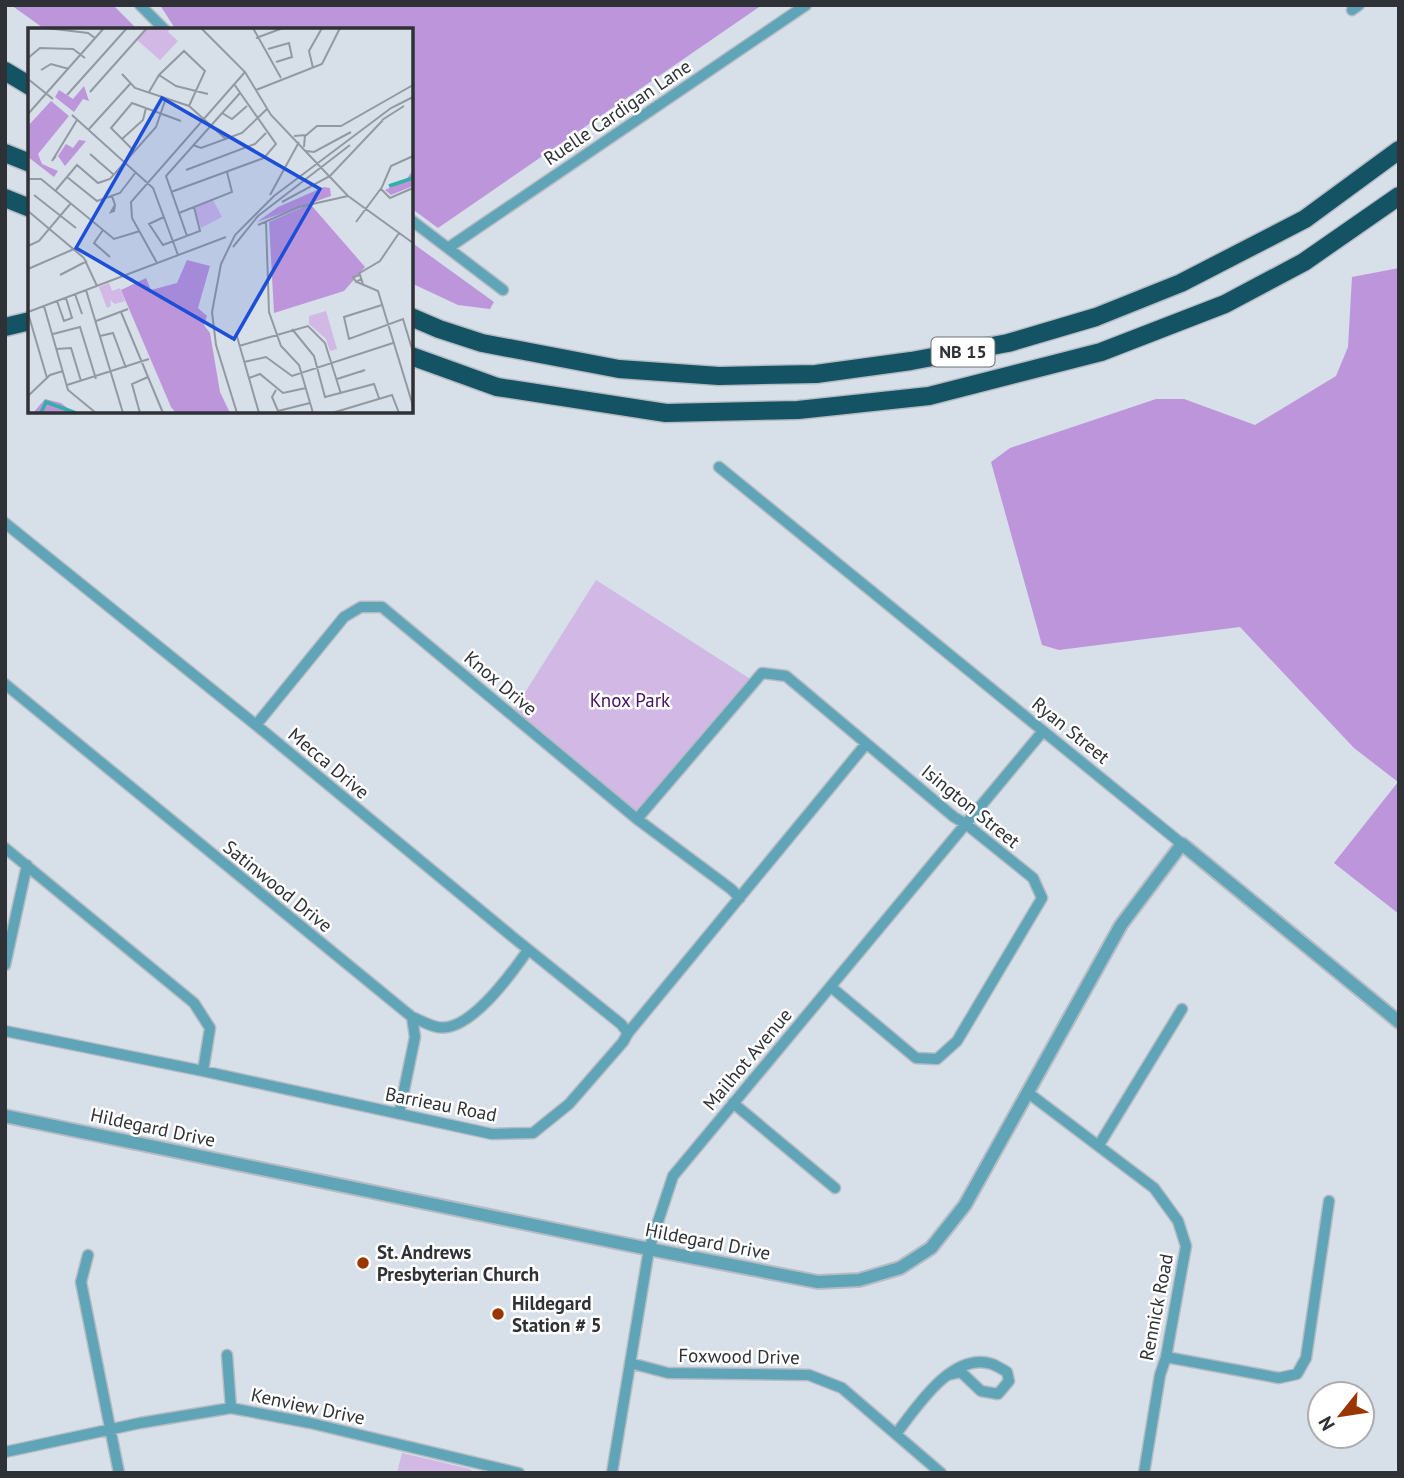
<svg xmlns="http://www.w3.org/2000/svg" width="1404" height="1478" font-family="'PT Sans',sans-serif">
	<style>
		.green { fill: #d1b8e5 }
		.forest { fill: #bd95da }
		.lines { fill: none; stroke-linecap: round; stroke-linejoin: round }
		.minor-casing { stroke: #b5bcc4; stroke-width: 13 }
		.tertiary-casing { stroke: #b5bcc4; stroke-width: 16 }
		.motorway-casing { stroke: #b5bcc4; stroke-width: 21 }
		.minor { stroke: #60a4b8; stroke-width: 10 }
		.tertiary { stroke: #60a4b8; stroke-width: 12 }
		.motorway { stroke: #145363; stroke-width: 18 }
		.poi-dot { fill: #9a3600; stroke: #fff; stroke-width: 2.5 }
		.labels { text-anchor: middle; stroke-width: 5; stroke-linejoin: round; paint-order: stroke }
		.shield { fill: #fff; stroke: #6d6f72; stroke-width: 2 }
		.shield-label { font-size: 18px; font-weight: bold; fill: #2e3135 }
		.street-label { font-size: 19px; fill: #2e3135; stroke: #fff }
		.park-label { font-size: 19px; fill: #461063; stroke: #fff }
		.poi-label { font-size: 19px; font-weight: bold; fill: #2e3135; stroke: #fff; text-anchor: start }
		.inset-river { fill: none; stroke: #32afa7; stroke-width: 3.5 }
		.inset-road { fill: none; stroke: #9399a0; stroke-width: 2 }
		.view { fill: #1d4ed8; fill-opacity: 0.15; stroke: #1d4ed8; stroke-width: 3.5 }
		.inset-edge { fill: none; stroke: #2e3135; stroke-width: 3.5 }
	</style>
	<rect width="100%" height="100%" fill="#d7dfe8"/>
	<path class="green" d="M596 580 755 682 637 819 514 710Z
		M402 1453 470 1469 474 1473H397Z"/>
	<path class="forest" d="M11 5H113L138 30H46Z
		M160 5H762L438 228 411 208V30H176Z
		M411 242 494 302 490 309 458 305 411 283Z
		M1399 268V914L1334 863 1398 782 1354 748 1240 627 1059 650 1042 645 991 462 1010 448 1156 399H1184L1255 425 1336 376 1348 347 1352 277Z"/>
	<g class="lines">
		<defs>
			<path id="minor" d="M140 5 165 30
				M1352 10 1359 5
				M411 220 503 290
				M448 248 806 5
				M719 467 1182 844
				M5 523 256 725 514 938 621 1024 628 1033
				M5 684 412 1017C420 1020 428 1025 437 1027 469 1034 512 973 528 950
				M256 725 344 617 361 607H382L637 819 731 889 740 898
				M637 819 762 673 786 676 954 817 966 824 1033 878 1042 898 957 1041 937 1059 916 1058 831 987
				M5 848 194 1003 210 1028 203 1071
				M5 965 27 865
				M5 1031 203 1071 492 1134 533 1133 569 1104 623 1042 628 1033 866 744
				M1027 1092 1154 1188 1178 1221 1186 1246 1166 1357 1160 1375 1144 1473
				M733 1103 835 1188
				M399 1114 415 1037 412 1017
				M1099 1145 1182 1009
				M88 1255 81 1282 119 1473
				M227 1355 231 1408
				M1166 1357 1279 1378 1297 1374 1306 1358 1329 1201
				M630 1363 668 1373 809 1375 842 1388 941 1473
				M896 1434C916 1408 952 1351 992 1364 997 1366 1002 1369 1007 1372L1009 1381 998 1394 981 1391 961 1372 948 1375
				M5 1452 140 1423 231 1408 310 1423 519 1473
				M612 1473 649 1249 673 1176 1043 731"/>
			<path id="tertiary" d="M5 1116 649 1249 818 1282 859 1280 900 1268 931 1248 965 1205 1121 925 1182 844 1399 1022"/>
			<path id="motorway" d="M5 71 30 86
				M5 153 30 163
				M5 198 30 208
				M411 317 439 329 482 343 619 369 719 376 816 374 911 361 1008 343 1096 317 1181 283 1305 219 1399 150
				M5 327 30 321
				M411 356 497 387 666 413 798 410 929 396 1101 352 1225 304 1304 262 1399 196"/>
		</defs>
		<use href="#minor" class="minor-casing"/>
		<use href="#tertiary" class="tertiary-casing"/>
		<use href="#motorway" class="motorway-casing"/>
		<use href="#minor" class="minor"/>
		<use href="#tertiary" class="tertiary"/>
		<use href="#motorway" class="motorway"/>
	</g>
	<g class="poi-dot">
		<circle cx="363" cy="1263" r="7"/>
		<circle cx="498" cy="1314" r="7"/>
	</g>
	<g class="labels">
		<rect class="shield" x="931.5" y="337.5" width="63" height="29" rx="5"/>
		<g class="shield-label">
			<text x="963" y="358">NB 15</text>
		</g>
		<g class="street-label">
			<text transform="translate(617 112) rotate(-34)" y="7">Ruelle Cardigan Lane</text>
			<text transform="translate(501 683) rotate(40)" y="7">Knox Drive</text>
			<text transform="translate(1071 730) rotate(39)" y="7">Ryan Street</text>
			<text transform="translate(329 763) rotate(40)" y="7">Mecca Drive</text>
			<text transform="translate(971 806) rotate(39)" y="7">Isington Street</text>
			<text transform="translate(278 886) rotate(39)" y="7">Satinwood Drive</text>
			<text transform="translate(747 1059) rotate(-50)" y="7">Mailhot Avenue</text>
			<text transform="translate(441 1104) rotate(11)" y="7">Barrieau Road</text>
			<text transform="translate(153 1127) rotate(12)" y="7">Hildegard Drive</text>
			<text transform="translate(708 1241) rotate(11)" y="7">Hildegard Drive</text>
			<text transform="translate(1156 1307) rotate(-79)" y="7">Rennick Road</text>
			<text transform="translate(739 1356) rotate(1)" y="7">Foxwood Drive</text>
			<text transform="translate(308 1406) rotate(12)" y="7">Kenview Drive</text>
		</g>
		<g class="park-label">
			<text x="630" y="707">Knox Park</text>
		</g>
		<g class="poi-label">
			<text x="377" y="1259">St. Andrews<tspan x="377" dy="22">Presbyterian Church</tspan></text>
			<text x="512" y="1310">Hildegard<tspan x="512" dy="22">Station # 5</tspan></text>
		</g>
	</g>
	<g transform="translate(28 28)">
		<rect width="385" height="385" fill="#d7dfe8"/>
		<path d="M120 0H142L140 4 150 13 132 32 109 12ZM185 172 194 189 173 200 166 179ZM81 255 84 263 92 260 97 273 87 276 82 272 83 278 79 280 71 259ZM298 283 309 321 302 323 298 311 281 296V288Z" fill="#d1b8e5"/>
		<path d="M56 58 61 73 55 71 46 84 27 69 31 62 45 71ZM23 73 41 88 10 126 14 136 30 143 26 149 0 129V98ZM51 112 58 113 37 138 30 128 38 116 45 120ZM385 142V158L363 167 357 162 378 152ZM296 159 302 160 303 168 229 194 250 179ZM277 178H284L337 239 316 263 246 285 241 194ZM159 232 182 238 170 280 179 288 176 297 182 305 192 364 202 385H148L143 379 93 262 118 250 123 262 149 255ZM17 371 33 375 46 385H5Z" fill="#bd95da"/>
		<path class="inset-river" d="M361 158 385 150M13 385 18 374 48 385"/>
		<path class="inset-road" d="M18 0 60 5 67 10M173 0 217 44 243 87 320 168 385 215M225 0 253 50M228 10 255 0M240 21 261 15 264 29 248 34M0 30 12 20 45 21 57 30M285 40 281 23 294 0M13 42 23 36 41 41M94 46 107 60 161 78 198 111M131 47 148 58 180 66M0 51 25 71M228 62 294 36 312 0M62 64 119 0M121 64 131 47 156 23 177 43 161 78M39 67 99 0M194 85 204 91 219 78M0 86 76 0M44 87 125 160 150 227M354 92 376 78M61 101 102 56M266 108 277 107 276 119M276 109 289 98H313L385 57M94 111 115 92 118 80M165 117 173 120 214 105 239 81M106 123 83 100 104 75 153 93M278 123 286 124 323 104M28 128 24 133 49 92M68 131 62 126 85 146M158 142 227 116 238 105M39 149 69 173 92 165 108 144M0 151H13L86 211 112 203M353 161 362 170 385 160M28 162 49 137 70 155 82 151 128 99 138 70M143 164 236 130 248 116 206 56M6 167 48 200M242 167 271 114M84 168 87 177 83 184 86 183 87 177M254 174 302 148 355 92M0 183 56 230 69 258M151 185 204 164 199 144M136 189 121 196 135 217 172 203 166 179M238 194 241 284 253 318 271 337 285 385M328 194 354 159 363 138 385 128M230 197 271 179 320 168M75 202 66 215 82 229M159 208 138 148 212 65M0 218 11 213 43 175M205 219 230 188 322 117M129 235 104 190 103 174 217 44M0 241 46 221M330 246 352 233 371 205M32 247 59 233M333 251 328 254 325 249 332 247 335 256M329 254 350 263 385 378M58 262 95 385M47 266 54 286M29 273 36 293 44 290 38 270M354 277 316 289 321 311 375 291 385 324M16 278 40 362 68 385M0 284 198 209M93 284 135 385M0 285 19 350M68 293 100 281M264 301 286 328 297 369 346 356 351 370M208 305 231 385M25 306 52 299 68 351M72 308 85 305 98 340M211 318 280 298 297 315 313 366M28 321 43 320 53 353M216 334 238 329 264 348 365 315M221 350 232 346 255 365 278 360M309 351 337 342 332 344M39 357 121 331M248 362 244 369 250 383 282 375M0 368 22 347 35 343M112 385 104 356 120 349M209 385 188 317 184 284 193 236 207 207 246 168 363 80 385 69M304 385 364 367 371 385"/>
		<path class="view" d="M134 70 292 161 206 311 48 220Z"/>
		<rect width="385" height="385" class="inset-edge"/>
	</g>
	<rect width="1404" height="1478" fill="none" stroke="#2e3135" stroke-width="14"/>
	<g transform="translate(1341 1415) rotate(240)"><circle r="33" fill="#ffffff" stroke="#abadae" stroke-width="2"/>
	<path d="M0-5L12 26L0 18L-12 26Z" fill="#9a3600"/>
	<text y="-10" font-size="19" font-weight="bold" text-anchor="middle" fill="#2e3135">N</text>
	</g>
</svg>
